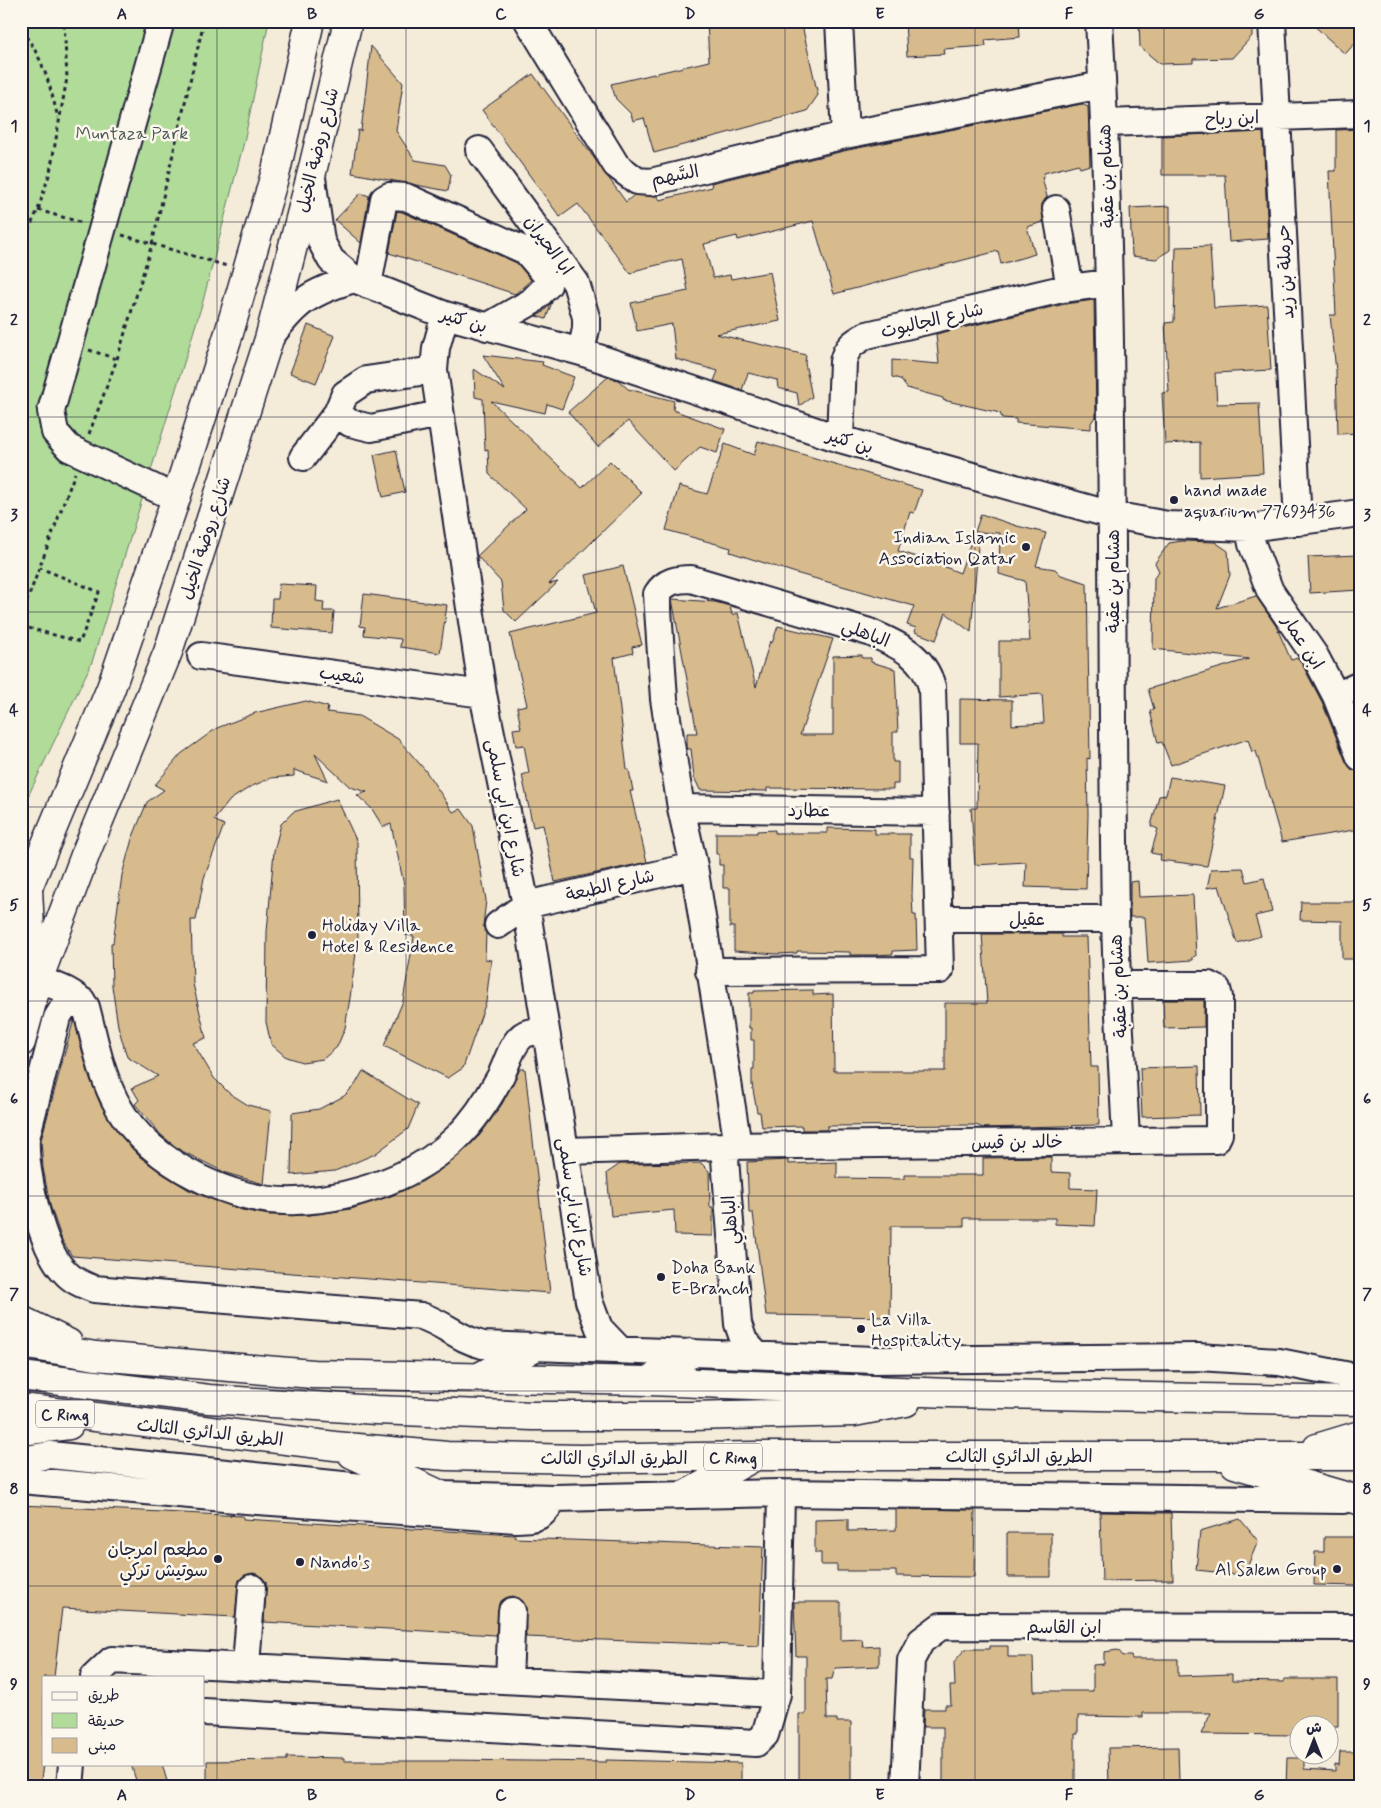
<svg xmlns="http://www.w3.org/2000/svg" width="1381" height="1808" font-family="Mynerve,'Playpen Sans Arabic',sans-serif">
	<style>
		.green { fill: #b0db98; stroke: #697e6a }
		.building { fill: #d7bb8c; stroke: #22223b }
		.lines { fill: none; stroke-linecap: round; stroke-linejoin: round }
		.minor-casing { stroke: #22223b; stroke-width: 30 }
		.major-casing { stroke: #22223b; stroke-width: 31 }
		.highway-casing { stroke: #22223b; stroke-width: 31 }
		.path { stroke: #22223b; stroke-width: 3; stroke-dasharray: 4 4; stroke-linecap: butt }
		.minor { stroke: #fbf7ec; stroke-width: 26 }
		.major { stroke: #fbf7ec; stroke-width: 28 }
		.highway { stroke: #fbf7ec; stroke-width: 28 }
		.grid { fill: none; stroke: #22223b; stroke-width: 1; stroke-opacity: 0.55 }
		.poi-dot { fill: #22223b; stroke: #fbf7ec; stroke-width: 2 }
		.labels { text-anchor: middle; stroke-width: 5; stroke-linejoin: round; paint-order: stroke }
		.shield { fill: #fbf7ec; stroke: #636270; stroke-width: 1 }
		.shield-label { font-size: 16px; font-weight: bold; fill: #22223b }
		.street-label { font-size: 18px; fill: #22223b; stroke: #fbf7ec }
		.park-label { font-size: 18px; fill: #4d5a57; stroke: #fbf7ec }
		.poi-label { font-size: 18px; fill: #22223b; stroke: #fbf7ec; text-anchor: start }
		.neatline { fill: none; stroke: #22223b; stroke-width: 2 }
		.grid-label { font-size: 16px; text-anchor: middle; font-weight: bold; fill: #22223b }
	</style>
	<rect width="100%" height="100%" fill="#f4ebd9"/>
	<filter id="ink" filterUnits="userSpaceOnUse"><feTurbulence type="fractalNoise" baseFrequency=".02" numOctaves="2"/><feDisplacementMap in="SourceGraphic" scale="10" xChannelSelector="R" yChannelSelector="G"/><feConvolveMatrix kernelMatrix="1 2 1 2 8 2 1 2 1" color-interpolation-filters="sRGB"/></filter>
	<g filter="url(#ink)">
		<path class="green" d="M21 21H269L244 142 203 301 92 662 21 811Z"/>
		<path class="building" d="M707 21H801L818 95 807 111 654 153 644 118 633 121 631 114 616 99 611 84 709 61Z
			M905 21H1019L1020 37 985 40 986 46 943 49 944 54 907 56Z
			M1139 21H1252V36L1232 58 1193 59V63L1160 64 1140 47Z
			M1309 21H1360V38L1345 54Z
			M371 46 403 83 396 131 415 160 445 165 451 175 448 191 352 173 358 130 361 131Z
			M533 74 626 202 634 195 657 196 660 200 712 187 711 183 848 150 1082 104 1088 107 1090 165 1080 168 1078 164 1044 173 1045 177H1042L1047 197 1042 204 1043 222 1027 227 1035 254 1001 264 998 251 834 294 813 221 738 240 737 236 704 244 713 278 730 275 731 279 770 272 780 321 716 334 806 355 805 363 812 397 799 406 797 393 778 388 777 380 748 373 742 390 714 381 718 371 676 359 672 324 637 331 631 303 688 291 682 259 637 270 631 274 578 204 560 217 482 110Z
			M1360 129V433L1338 434 1336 371 1330 315H1336L1329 171H1336V130Z
			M1263 132 1268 239 1229 242 1225 175H1162V136Z
			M361 193 369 196 361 243 335 220Z
			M1170 206V250L1156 259 1132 256 1130 208Z
			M397 211 402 212 517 263 531 280 515 294 389 253Z
			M1210 246 1214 308 1267 305 1271 370 1215 373 1217 404 1259 403 1263 473 1200 477V442L1165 444 1162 393 1169 392 1165 323 1174 322 1176 247Z
			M1094 300 1096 415 1091 423V429L1016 423V419L1002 418 1000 413 943 400V398L907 388 900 379 892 377V360L939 364 936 334 1065 304Z
			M552 302 546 319 536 316 542 313Z
			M308 325 335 336 316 383 290 373Z
			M483 355 543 362 542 365 574 377 562 409 547 404 545 413 491 401 582 488 610 461 642 493 549 584 558 582 516 622 504 610 501 582 477 556 526 509 489 474 488 449 485 450 483 399 475 397 474 369 505 390Z
			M608 377 618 380 628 389 674 401 673 410 725 429 717 453 700 447 674 471 628 421 598 447 568 412Z
			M758 441 922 490 914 513 910 512 898 551 930 561 960 573 974 533 979 534 971 632 946 613 936 640 915 632 916 628 907 625 914 606 799 574 730 552 731 548 666 530 679 486 707 494 725 444 754 455Z
			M396 450 405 492 383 497 374 455Z
			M981 514 1017 526 1046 533 1036 566 1055 569 1061 575 1087 583 1090 759 1087 758 1088 815 1086 889 1025 887 1026 862 975 865 971 808H977L978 743H960V699L1012 700V725L1044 723 1042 694 999 697V641H1030L1025 581 999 574 1000 533 975 532Z
			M1182 541 1215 542 1228 551 1230 575 1217 608 1256 596 1276 626 1291 660 1298 658 1302 664 1322 702 1346 762 1351 769 1360 772V829L1282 842 1256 751 1252 752 1248 739 1171 765 1162 742 1158 743 1150 711 1154 709 1148 689 1249 659 1153 649 1154 578 1159 571 1155 563 1169 543Z
			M1360 555V590L1310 593 1308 557Z
			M623 566 642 645 632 647 633 653 614 658 627 770H629L633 791H630L647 862 555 882 543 825 533 827 522 775 529 773 524 745 516 746 513 729 521 728 517 707 527 705 510 634 596 613 586 575Z
			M279 584 317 586 316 601 324 602 323 611H334L332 633 271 628 272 599H278Z
			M364 594 447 605 440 653 400 647 401 639 364 635 365 627 360 626Z
			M672 599 715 602 730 606 732 615 738 613 756 687 770 641 772 643 778 626 833 639 800 735H833V656L862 655V658H871V662L895 669 898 732H893V762H898V784H893V789L767 788V791L700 790 694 777 691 749H687V733H697Z
			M306 701 328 707 327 712 359 716 398 739 425 770 453 812 461 809 473 826 486 900 483 926 486 933 485 959 491 960 486 1002 463 1068 448 1078 384 1046 403 1001 414 936 405 935 404 885 391 824 383 827 372 809 357 795 367 792 350 787 315 754 328 781 294 770V776L271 778 250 787 230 800 214 820 224 825 204 878 196 920H191L193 984 206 1038 193 1043 214 1078 229 1093 248 1105 271 1111 264 1184 226 1173 180 1150 161 1135 135 1104 139 1100 132 1088 158 1076 127 1057 118 1026 112 986 111 943H113L122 875 132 839 147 802 164 790 155 785 181 754 217 728 255 713Z
			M1170 777 1225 786 1207 866 1160 860 1161 855 1151 853 1158 829 1151 826 1159 796 1166 795Z
			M337 799 357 842 358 938 350 998 345 1028 337 1047 323 1059 302 1062 286 1057 271 1044 266 1022 267 932 274 851 281 824 293 812Z
			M827 828 875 829V834H910V857H913L912 896 913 915H916L917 950 893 951V954L874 955H850V952L797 951V953L777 954 734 951V927H730V888H723V865H719V854H716V833H757V831L775 830V833H827Z
			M1243 868 1247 882 1264 878 1272 912 1255 916 1261 936 1237 943 1219 886 1207 888 1211 869Z
			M1138 881 1139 897 1193 895 1196 956 1193 957V960L1148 963 1145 917H1130V882Z
			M1301 902H1360V959H1342V921L1300 920Z
			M982 934H1062V937H1087L1091 1067H1098L1099 1125 983 1128 976 1125 827 1126V1130H802V1126L762 1127 760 1112H757L752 1084V1069H754V1040H751V1028H749V993H754V991L813 990V995L833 994 834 1071H945V1003H987Z
			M1163 1000H1204V1027L1164 1028Z
			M74 1019 89 1076 100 1103 121 1136 140 1157 163 1174 189 1190 242 1210 269 1215H310L351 1209 391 1196 423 1181 454 1160 480 1135 502 1104 520 1069H525L550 1293 72 1256 62 1240 50 1205 43 1168 41 1140Z
			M1199 1066 1200 1115 1142 1117 1140 1068Z
			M363 1071 418 1105 408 1129 375 1154 335 1171 291 1175 292 1113 319 1109 344 1096 355 1085Z
			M1051 1157V1172L1070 1173V1188L1097 1189 1095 1226 1055 1224V1218H964V1226H891L890 1317 766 1315 753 1213H749L747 1162 788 1160V1164L837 1162V1178L904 1179V1175H983V1158Z
			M701 1163 709 1171 710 1207H713V1236L675 1235 674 1210 611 1216 607 1173 620 1164Z
			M21 1505 243 1516V1519L515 1535V1538L763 1547 759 1646 526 1637 525 1605 520 1599 513 1596 506 1598 499 1603 496 1635 264 1622 266 1582 260 1575 253 1573 245 1575 239 1580 235 1617 62 1608 54 1677H44V1757L40 1787H21Z
			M896 1509 975 1510 974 1577 896 1576V1571H837V1565H821V1553H815V1520L848 1519V1531L896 1530Z
			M1100 1512 1171 1513 1173 1580 1102 1581Z
			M1240 1519 1258 1541 1244 1575 1196 1570 1200 1531Z
			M1007 1533H1051V1577H1007Z
			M1324 1537H1360V1586L1314 1585 1315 1552H1324Z
			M794 1602H841V1640L862 1639 863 1647 879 1646V1666L835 1668 832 1679H826L827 1719H837V1722H851V1785L799 1784V1714H806V1656H796Z
			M990 1646H1008V1657H1033L1034 1691H1093V1665L1104 1664V1652L1118 1650 1123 1656H1131L1132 1659H1178V1676L1232 1674V1681L1284 1682V1679H1338V1726H1298V1735L1201 1734 1211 1713H1143V1717L1078 1716V1734H1075V1786L943 1787V1727H923L924 1709H945V1705H951L950 1686H955L954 1662 965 1649H990Z
			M1178 1747 1179 1781H1158V1787H1109L1108 1748Z
			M1340 1752H1360V1787H1286L1287 1758H1304V1769L1335 1771V1764L1339 1765Z
			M287 1757 344 1758V1761H449V1760L606 1762V1760L741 1763V1787H210V1780H207V1761L287 1760Z
			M131 1764H162L167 1781 138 1787Z"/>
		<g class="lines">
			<defs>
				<path id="minor" d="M161 21 51 411 55 432 69 448 176 498
					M528 21 616 165 637 181 651 182 845 135 1102 85
					M839 21 845 135
					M1099 21C1116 319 1110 618 1115 916 1116 991 1123 1066 1126 1141
					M1272 21 1298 522
					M1105 123 1360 114
					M479 150 576 283 586 317V329L581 352
					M312 178 321 241 331 260 354 279 445 315 581 352 840 439 1112 515 1168 525 1249 528 1360 513
					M1056 209 1070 288
					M368 285 384 199 389 196 406 197 526 251 548 277V285L531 302 487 327
					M445 315 436 348 434 370 483 694 526 905 589 1301 599 1328 619 1349
					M269 339C296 302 310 292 354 279
					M337 413 350 423 371 428 440 414
					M840 439 843 362C846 347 854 342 867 335L1062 289 1109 283
					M303 457 337 413 345 394 366 380 434 370
					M1249 528 1252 544 1270 591 1315 656 1336 696 1360 757
					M201 656 483 694
					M1336 696 1360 685
					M681 808 936 812
					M939 919H1115
					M498 925 526 905 694 866
					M709 971 940 970 932 687C923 654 898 645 869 632L691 579C677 579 665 581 657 594L664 699 681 808 694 866 738 1146
					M38 980C56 986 75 991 86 1007 95 1041 101 1077 119 1108 150 1163 233 1204 296 1201 331 1200 366 1191 398 1177 447 1155 474 1125 499 1079 506 1067 510 1048 520 1038 527 1030 538 1031 547 1036
					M82 1001 65 1005 57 1018 26 1138C24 1171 41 1249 65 1272 73 1281 83 1285 94 1289L421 1316C444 1323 458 1339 483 1345L875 1360 1198 1357 1279 1362 1360 1378
					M724 1146 738 1324 744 1341 757 1355
					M566 1151 724 1146 1216 1140 1219 1134V997L1217 989 1209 985H1119
					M21 1460 50 1455 441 1495 554 1498 781 1493 1343 1500
					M21 1480 258 1501 516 1519C539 1518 542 1518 554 1498
					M246 1665 252 1588
					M94 1677 112 1660 777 1694
					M509 1679 512 1611
					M204 1712 756 1743 765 1735 777 1694 781 1493
					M70 1787 72 1764
					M905 1787 911 1660 921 1641 941 1626 1360 1627"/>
				<path id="major" d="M21 904 111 688 176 498 229 333 276 171 310 21
					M21 1042 38 980 87 850 168 652 269 339 311 176 348 21"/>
				<path id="highway" d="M21 966 30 929 28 889
					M21 1320 68 1343
					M21 1344 96 1356 313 1374 649 1381 949 1393 1360 1401
					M21 1376 209 1399 376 1410 532 1416H691L854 1412 906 1402
					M479 1377 535 1347
					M649 1381 691 1353
					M21 1408 335 1446 447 1456 580 1459 755 1456H1360
					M21 1431 69 1425
					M1317 1448 1360 1435
					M352 1454 441 1495
					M1235 1464 1358 1500
					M687 1494 752 1458"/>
			</defs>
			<use href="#minor" class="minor-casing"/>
			<use href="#major" class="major-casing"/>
			<use href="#highway" class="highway-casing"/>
			<path class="path" d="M21 30C43 56 50 86 58 118
				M38 210 83 223
				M122 235 227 266
				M21 245 38 210 50 172 67 78 64 21
				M89 350 117 359
				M89 434 117 359 152 244 204 21
				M21 617 75 473
				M21 626 80 642 99 592 40 568"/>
			<use href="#minor" class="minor"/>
			<use href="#major" class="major"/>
			<use href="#highway" class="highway"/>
		</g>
	</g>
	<path class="grid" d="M217 21V1787M406 21V1787M596 21V1787M785 21V1787M975 21V1787M1164 21V1787M21 222H1360M21 417H1360M21 612H1360M21 807H1360M21 1001H1360M21 1196H1360M21 1391H1360M21 1586H1360"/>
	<g class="poi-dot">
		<circle cx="1174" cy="500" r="5"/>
		<circle cx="1026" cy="547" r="5"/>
		<circle cx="312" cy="935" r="5"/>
		<circle cx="661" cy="1277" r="5"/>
		<circle cx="861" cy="1329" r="5"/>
		<circle cx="218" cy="1559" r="5"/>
		<circle cx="300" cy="1562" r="5"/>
		<circle cx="1337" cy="1569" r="5"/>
	</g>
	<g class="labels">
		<g class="shield">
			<rect x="36" y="1400.5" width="58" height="27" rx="4"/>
			<rect x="704" y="1443.5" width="58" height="27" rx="4"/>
		</g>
		<g class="shield-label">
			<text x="65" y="1420">C Ring</text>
			<text x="733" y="1463">C Ring</text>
		</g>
		<g class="street-label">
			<text transform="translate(1232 118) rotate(-2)" y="6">ابن رباح</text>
			<text transform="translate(317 150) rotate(-76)" y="6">شارع روضة الخيل</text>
			<text transform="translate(675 175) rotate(-11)" y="6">السَّهم</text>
			<text transform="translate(1106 176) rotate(-92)" y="6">هشام بن عقبة</text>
			<text transform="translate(549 245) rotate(54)" y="6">ابا الحيران</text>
			<text transform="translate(1285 272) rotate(-93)" y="6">حرملة بن زيد</text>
			<text transform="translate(464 320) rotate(17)" y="6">بن كثير</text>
			<text transform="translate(932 320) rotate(-13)" y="6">شارع الجالبوت</text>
			<text transform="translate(850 441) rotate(17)" y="6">بن كثير</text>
			<text transform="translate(205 538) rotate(-72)" y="6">شارع روضة الخيل</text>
			<text transform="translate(1113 581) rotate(-90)" y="6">هشام بن عقبة</text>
			<text transform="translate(866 633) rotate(21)" y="6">الباهلي</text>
			<text transform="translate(1303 642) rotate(57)" y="6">ابن عمار</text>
			<text transform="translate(342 675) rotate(8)" y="6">شعيب</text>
			<text transform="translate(506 808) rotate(79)" y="6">شارع ابن ابي سلمى</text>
			<text transform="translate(809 810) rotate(1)" y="6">عطارد</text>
			<text transform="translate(610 885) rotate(-13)" y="6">شارع الطبعة</text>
			<text x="1027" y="925">عقيل</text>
			<text transform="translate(1118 986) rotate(-93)" y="6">هشام بن عقبة</text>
			<text transform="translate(1017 1142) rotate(-1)" y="6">خالد بن قيس</text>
			<text transform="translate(575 1207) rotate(81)" y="6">شارع ابن ابي سلمى</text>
			<text transform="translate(730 1220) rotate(-94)" y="6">الباهلي</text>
			<text transform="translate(210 1432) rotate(6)" y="6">الطريق الدائري الثالث</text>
			<text x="1019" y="1462">الطريق الدائري الثالث</text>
			<text x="614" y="1464">الطريق الدائري الثالث</text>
			<text x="1064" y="1633">ابن القاسم</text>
		</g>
		<g class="park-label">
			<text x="132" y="139">Muntaza Park</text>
		</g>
		<g class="poi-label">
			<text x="1184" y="496">hand made<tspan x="1184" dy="21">aquarium 77693436</tspan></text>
			<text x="1016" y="543" text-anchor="end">Indian Islamic<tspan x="1016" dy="21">Association Qatar</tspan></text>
			<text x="322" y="931">Holiday Villa<tspan x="322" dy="21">Hotel &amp; Residence</tspan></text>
			<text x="671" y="1273">Doha Bank<tspan x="671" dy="21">E-Branch</tspan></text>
			<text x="871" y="1325">La Villa<tspan x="871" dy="21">Hospitality</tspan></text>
			<text x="208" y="1555" text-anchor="end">مطعم امرجان<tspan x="208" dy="21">سوتيش تركي</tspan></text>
			<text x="310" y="1568">Nando's</text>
			<text x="1327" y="1575" text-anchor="end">Al Salem Group</text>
		</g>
	</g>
	<rect width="1381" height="1808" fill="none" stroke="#fbf7ec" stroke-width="55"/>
	<rect x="42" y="1676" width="162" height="90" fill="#fbf7ec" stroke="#a4a2a5"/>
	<rect x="52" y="1692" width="25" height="8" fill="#fbf7ec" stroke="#a4a2a5"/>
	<text x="88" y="1700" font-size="15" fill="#22223b">طريق</text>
	<rect x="52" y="1713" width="25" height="15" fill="#b0db98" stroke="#a4a2a5"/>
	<text x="88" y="1726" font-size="15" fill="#22223b">حديقة</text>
	<rect x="52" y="1738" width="25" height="15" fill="#d7bb8c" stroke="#a4a2a5"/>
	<text x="88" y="1750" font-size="15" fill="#22223b">مبنى</text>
	<g transform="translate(1314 1740)"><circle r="24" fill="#fbf7ec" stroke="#a4a2a5"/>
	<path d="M0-4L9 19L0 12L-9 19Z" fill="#22223b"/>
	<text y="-8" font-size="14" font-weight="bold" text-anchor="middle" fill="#22223b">ش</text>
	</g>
	<rect x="28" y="28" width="1326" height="1752" class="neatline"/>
	<g class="grid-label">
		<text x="122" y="19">A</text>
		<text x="312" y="19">B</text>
		<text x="501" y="19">C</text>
		<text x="690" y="19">D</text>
		<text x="880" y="19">E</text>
		<text x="1069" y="19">F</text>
		<text x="1259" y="19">G</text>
		<text x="14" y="131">1</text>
		<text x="1367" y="131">1</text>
		<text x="14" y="325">2</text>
		<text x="1367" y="325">2</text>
		<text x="14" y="520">3</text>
		<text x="1367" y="520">3</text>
		<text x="14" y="715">4</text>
		<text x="1367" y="715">4</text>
		<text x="14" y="910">5</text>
		<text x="1367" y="910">5</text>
		<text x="14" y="1104">6</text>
		<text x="1367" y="1104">6</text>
		<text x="14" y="1299">7</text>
		<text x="1367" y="1299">7</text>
		<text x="14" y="1494">8</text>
		<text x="1367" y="1494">8</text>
		<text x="14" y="1689">9</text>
		<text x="1367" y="1689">9</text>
		<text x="122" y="1800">A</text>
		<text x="312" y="1800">B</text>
		<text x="501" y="1800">C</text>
		<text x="690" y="1800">D</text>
		<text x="880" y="1800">E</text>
		<text x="1069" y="1800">F</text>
		<text x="1259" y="1800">G</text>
	</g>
</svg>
